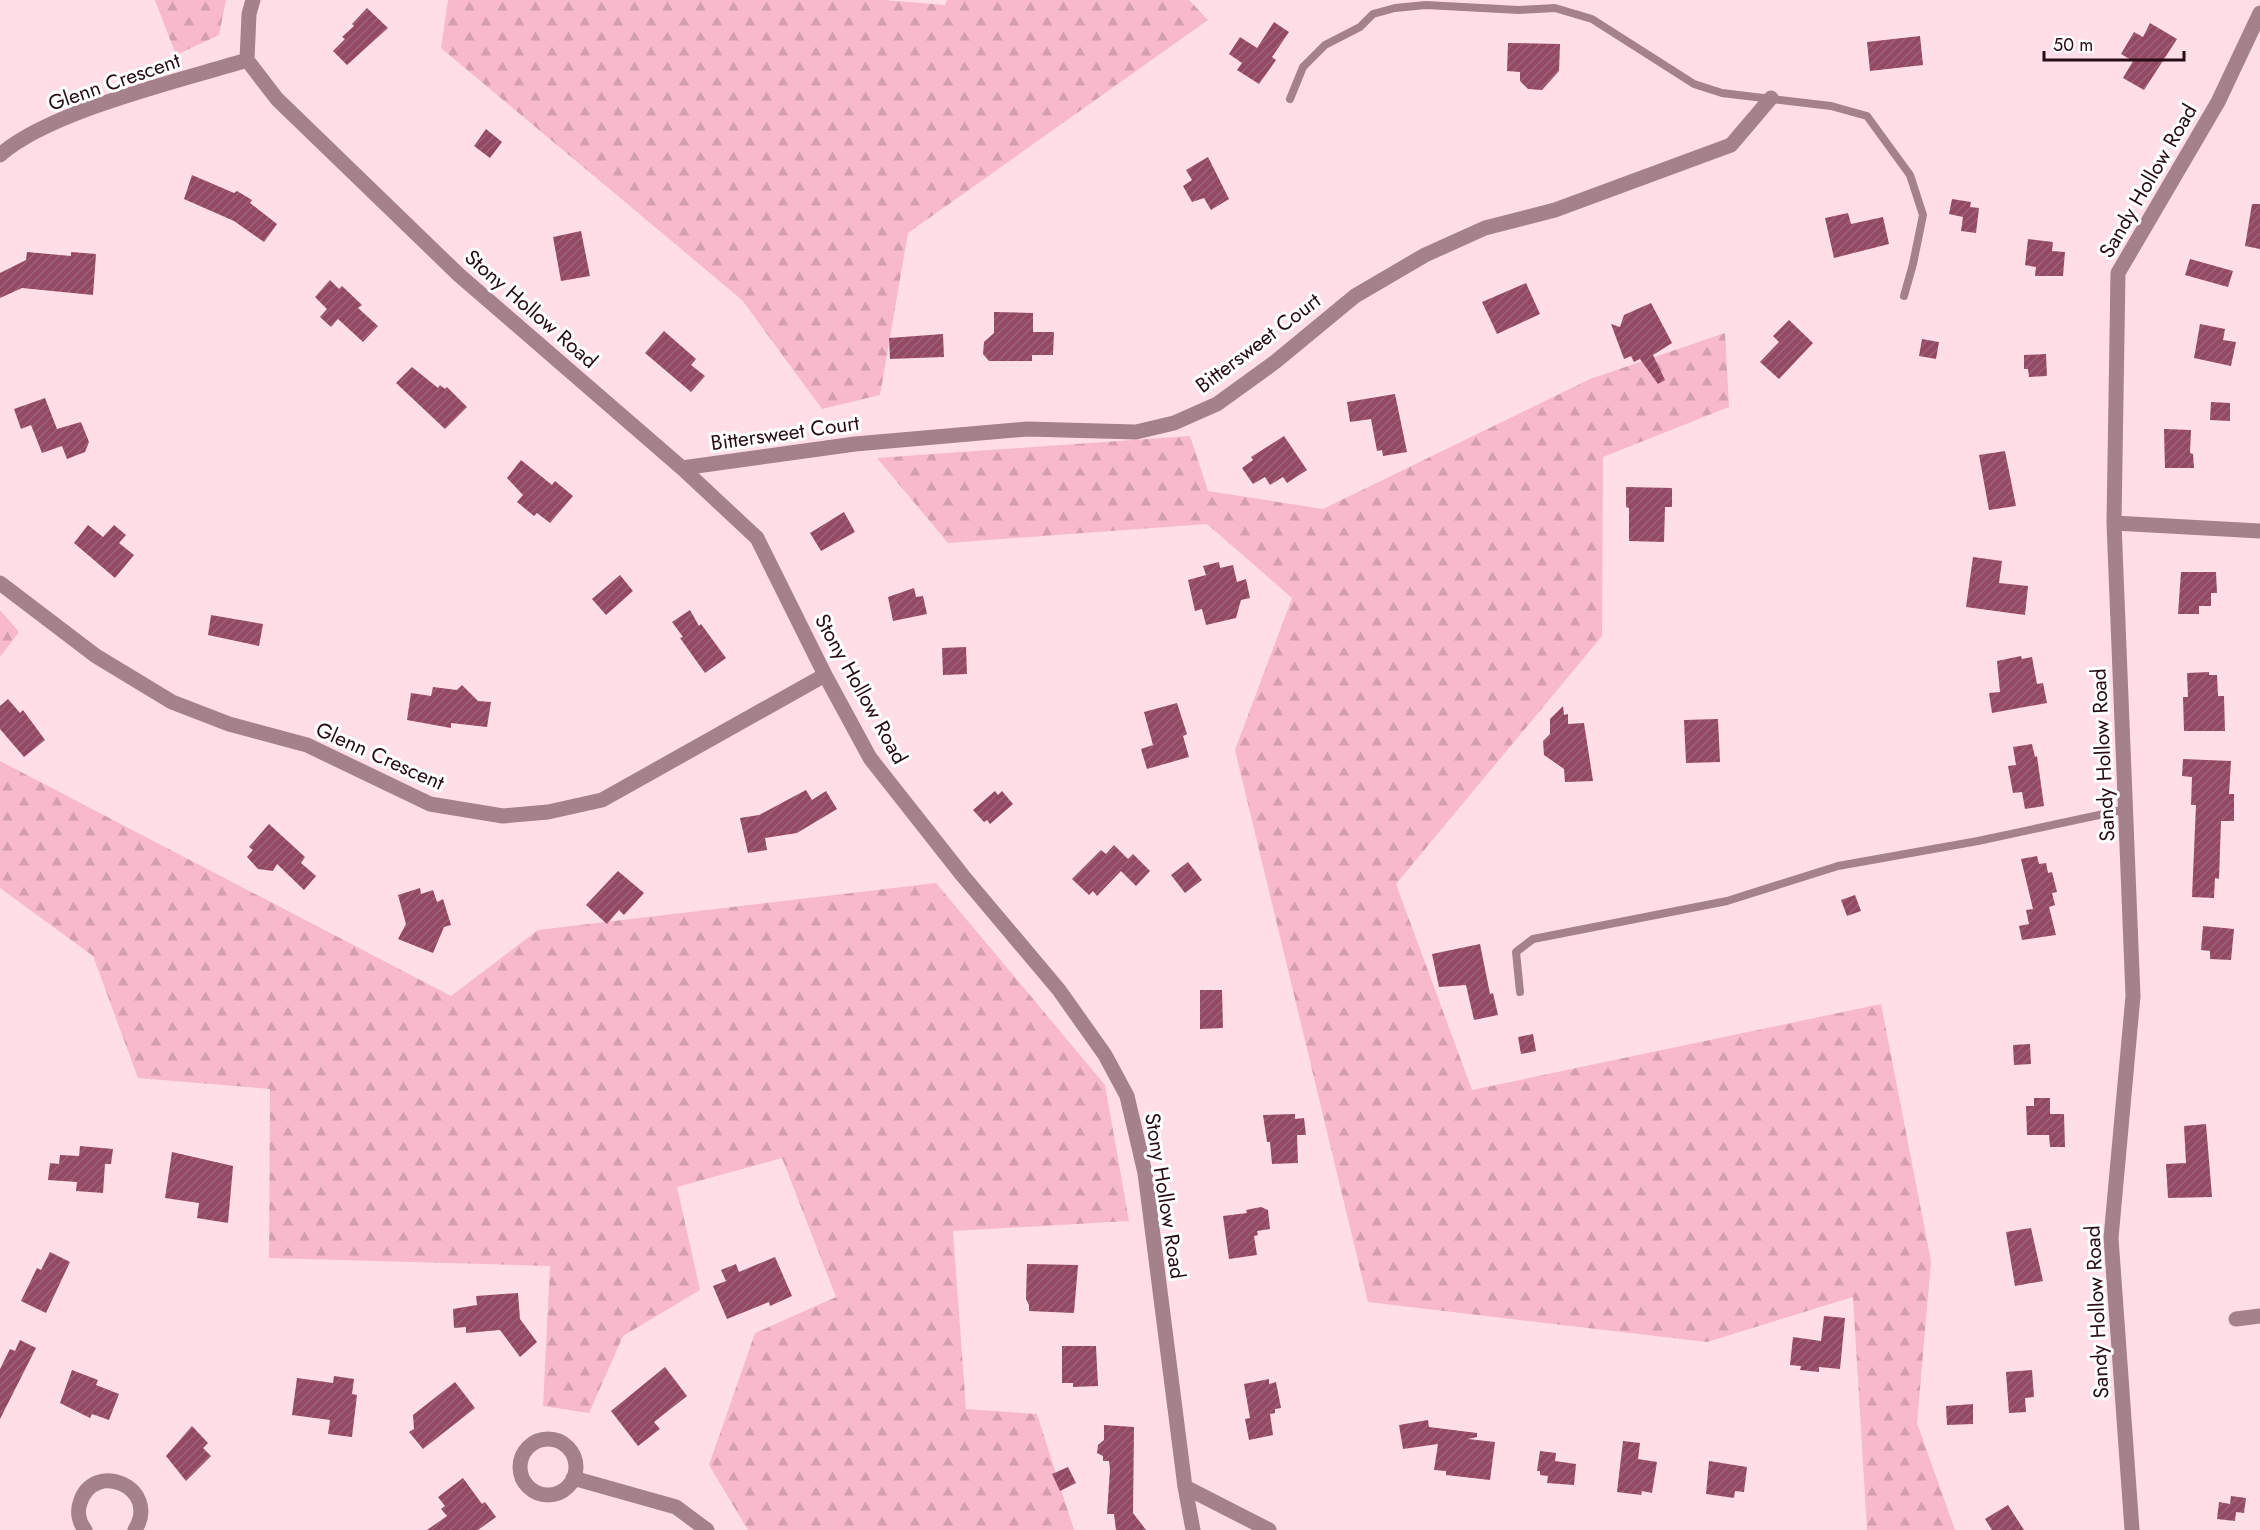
<svg xmlns="http://www.w3.org/2000/svg" width="2260" height="1530" font-family="Jost,sans-serif">
	<style>
		.forest { fill: url(#forest-firs) }
		.building { fill: url(#building-hatch) }
		.lines { fill: none; stroke-linecap: round; stroke-linejoin: round }
		.service { stroke: #a5818c; stroke-width: 8 }
		.minor { stroke: #a5818c; stroke-width: 15 }
		.labels { text-anchor: middle; stroke-width: 6; stroke-linejoin: round; paint-order: stroke }
		.street-label { font-size: 21px; fill: #270c16; stroke: #fff }
	</style>
	<defs>
		<pattern id="forest-firs" width="22" height="20" patternUnits="userSpaceOnUse" patternTransform="scale(1.5)"><rect width="22" height="20" fill="#f8b9cd"/><path d="M5 1l3.5 6h-7zM16 11l3.5 6h-7z" fill="#d59eaf"/></pattern>
		<pattern id="building-hatch" width="6" height="6" patternUnits="userSpaceOnUse" patternTransform="scale(1.5)"><rect width="6" height="6" fill="#934863"/><path d="M-1 1l2-2M0 6l6-6M5 7l2-2" fill="none" stroke="#9e6478"/></pattern>
	</defs>
	<rect width="100%" height="100%" fill="#ffdee7"/>
	<path class="forest" d="M155 0H226L219 35 176 55Z
		M448 0H884L945 5 947 0H1189L1208 20 908 233 880 395 822 409 742 300 441 48Z
		M1725 333 1729 407 1603 457 1602 636 1396 884 1472 1090 1881 1004 1931 1261 1917 1423 1955 1530H1867L1853 1297 1707 1342 1368 1302 1235 750 1292 598 1207 524 948 543 877 458 1190 436 1208 491 1323 509 1590 379Z
		M0 610 19 632 0 657Z
		M0 761 451 996 538 930 936 883 1105 1085 1129 1221 953 1231 966 1409 1037 1414 1074 1530H748L709 1465 755 1333 836 1297 782 1158 677 1187 700 1290 623 1336 589 1413 543 1406 550 1266 269 1258 270 1089 138 1078 93 956 0 888Z"/>
	<path class="building" d="M367 8 388 28 347 65 333 51 345 39 342 37 354 26 352 24Z
		M1274 22 1289 32 1272 57 1276 60 1259 84 1237 70 1242 63 1229 54 1240 37 1257 48Z
		M2150 23 2177 39 2144 90 2123 78 2133 61 2121 54 2134 32 2143 37Z
		M1920 36 1923 65 1870 71 1867 42Z
		M1508 43 1560 44 1559 71 1542 90 1528 89 1520 81V72L1507 71Z
		M486 129 502 142 490 158 474 146Z
		M1208 157 1229 199 1211 210 1204 198 1192 202 1183 186 1192 180 1186 170Z
		M192 175 234 193 237 191 252 200 250 203 277 224 264 242 234 221 184 199Z
		M1952 199 1971 202 1970 207 1979 208 1976 233 1961 231 1963 217 1949 214Z
		M2252 204H2260V249L2245 246Z
		M1848 213 1851 224 1883 217 1889 244 1834 258 1825 218Z
		M581 231 590 276 561 281 553 237Z
		M2028 239 2053 242 2052 251 2065 252 2063 276H2035L2036 267 2025 265Z
		M27 252 71 256V252L96 254 93 295 22 288 0 298V273L26 260Z
		M2190 259 2233 271 2228 287 2185 275Z
		M330 280 339 289 342 286 362 305 358 308 378 326 363 342 338 319 331 327 320 317 327 309 315 297Z
		M1526 283 1540 314 1497 334 1482 302Z
		M1651 303 1672 343 1653 355 1665 380 1658 384 1640 359 1634 362 1631 356 1624 359 1611 324 1620 327 1624 315Z
		M994 312 1033 313V332H1054L1053 355H1032V361H989L983 354 984 342 994 333Z
		M1789 320 1813 343 1779 379 1760 362 1779 342 1773 336Z
		M2200 324 2225 329 2223 340 2236 342 2231 366 2194 358Z
		M664 331 696 359 691 365 705 376 691 392 645 353Z
		M943 334 944 357 890 359 889 338Z
		M1922 339 1939 342 1936 359 1919 356Z
		M2046 354 2047 376 2029 377 2028 369H2024V355Z
		M412 367 438 388 440 385 445 389 447 387 467 407 445 429 396 383Z
		M1395 394 1407 452 1383 456 1382 450 1377 451 1371 419 1350 422 1347 402Z
		M45 398 57 429 81 422 89 442 85 452 67 459 62 446 42 453 31 425 21 429 14 409Z
		M2211 402 2230 403V421L2210 420Z
		M2164 429 2191 430 2190 453 2193 454 2194 468H2165Z
		M1284 436 1307 470 1287 483 1283 477 1270 485 1265 477 1253 484 1242 468 1253 460 1251 457Z
		M2005 451 2016 506 1989 510 1979 455Z
		M521 460 552 485 555 481 573 496 550 523 537 513 534 516 517 502 523 495 507 478Z
		M1626 487 1672 488V507H1665L1664 542 1629 541V508L1626 507Z
		M844 512 855 532 821 551 810 533Z
		M88 525 103 537 114 525 126 535 119 543 134 555 115 578 74 543Z
		M1973 557 2002 561 1999 583 2028 586 2025 615 1966 607Z
		M1219 562 1220 568 1233 565 1237 582 1246 579 1250 598 1241 600 1236 618 1206 625 1202 609 1195 611 1188 580 1206 575 1203 566Z
		M2181 572H2216L2217 593H2211V606H2199V614H2178Z
		M620 575 633 591 606 615 592 599Z
		M914 588 916 597 923 596 927 614 893 621 888 597Z
		M690 610 699 626 701 624 726 658 705 673 680 638 683 637 672 622Z
		M211 615 263 624 259 646 208 635Z
		M966 647 967 674 943 675 942 648Z
		M2021 656 2022 659 2032 657 2037 684 2043 683 2047 703 1992 713 1989 693 2000 692 1997 661Z
		M2209 672V675H2217L2218 696H2224L2225 731H2184L2183 697H2188L2187 673Z
		M462 685 478 701 491 702 487 727 451 723V728L407 720 411 693 431 696 433 687 457 690Z
		M8 699 20 713 23 710 45 740 24 757 0 729V706Z
		M1177 703 1187 734 1183 736 1189 757 1147 769 1141 749 1153 745 1144 712Z
		M1563 706 1564 715 1568 714V724L1584 723 1593 781 1565 782 1564 769 1544 755 1543 741 1550 734V719Z
		M1718 719 1720 762 1686 763 1684 720Z
		M2032 744 2035 757 2037 756 2044 806 2025 809 2022 792 2013 793 2008 766 2016 765 2013 747Z
		M2183 759 2231 761 2229 794H2234V821H2221L2219 879 2215 878 2214 898 2192 897 2196 805H2191L2192 777 2182 776Z
		M806 790 812 800 826 791 837 809 797 833 765 838 767 850 748 853 740 818 759 815Z
		M995 791 998 795 1002 791 1013 804 990 824 987 820 984 822 973 810Z
		M269 824 305 857 301 863 316 876 304 890 277 864 273 871 258 869 247 857 253 850 249 847Z
		M1114 845 1128 859 1133 854 1150 871 1136 886 1121 871 1097 896 1093 891 1089 895 1072 879 1101 850 1106 854Z
		M2037 856 2039 864 2046 863 2048 873 2052 872 2057 892 2052 893 2055 905 2049 907 2056 935 2022 940 2019 926 2029 924 2026 910 2033 909 2021 859Z
		M1188 862 1202 880 1185 893 1171 875Z
		M618 871 644 893 624 915 619 910 607 924 586 905Z
		M420 888 421 894 433 890 437 902 443 899 451 925 444 927 433 953 398 939 406 924 398 895Z
		M1855 895 1861 911 1847 916 1841 900Z
		M2203 926 2234 929 2231 960 2210 959V951L2201 950Z
		M1480 944 1490 994 1493 993 1498 1015 1474 1020 1466 985 1439 987 1432 954Z
		M1200 990H1222L1223 1028 1200 1029Z
		M1533 1034 1536 1051 1521 1054 1518 1037Z
		M2030 1044 2031 1064 2014 1065 2013 1045Z
		M2034 1098H2050V1114H2064L2065 1147H2050L2049 1135H2027L2026 1106H2034Z
		M1295 1114V1119L1304 1118 1306 1135H1297L1298 1163 1272 1164 1270 1142H1267L1263 1115Z
		M2206 1124 2212 1197 2168 1198 2166 1164 2186 1163 2184 1126Z
		M80 1146 113 1149 111 1164H105L103 1193 76 1191 77 1182 48 1180 50 1163 59 1164 60 1155 79 1156Z
		M172 1152 233 1166 228 1223 197 1218 199 1203 165 1198Z
		M1261 1207 1268 1210 1270 1229 1257 1231 1258 1235 1254 1236 1257 1255 1229 1259 1223 1216 1247 1213 1246 1210Z
		M2031 1228 2043 1281 2015 1286 2006 1232Z
		M50 1252 70 1262 46 1313 21 1301 37 1268 41 1270Z
		M775 1257 792 1296 770 1306 769 1302 727 1319 713 1286 726 1281 721 1270 736 1264 739 1272Z
		M1027 1264 1078 1265 1074 1313 1029 1311V1305L1026 1299Z
		M518 1293 520 1319 537 1342 520 1357 500 1330 466 1333V1327L454 1328 453 1309 477 1305 476 1296Z
		M1824 1316 1845 1318 1840 1369 1819 1367V1372L1800 1370 1801 1366 1790 1365 1793 1337 1821 1341Z
		M20 1340 36 1348 0 1419V1369L10 1349 15 1351Z
		M1062 1346H1096L1098 1386 1073 1387V1383H1062Z
		M665 1367 687 1396 654 1422 660 1429 638 1446 611 1411Z
		M72 1370 98 1380 96 1385 119 1394 109 1420 92 1414 90 1418 60 1403Z
		M2032 1370 2034 1397 2025 1398 2026 1412 2009 1413 2006 1372Z
		M334 1376 354 1379 352 1394 357 1395 352 1437 328 1434 330 1420 292 1415 297 1378 333 1383Z
		M1269 1379V1384L1276 1382 1281 1408 1275 1409V1413L1270 1414 1273 1435 1249 1440 1245 1419 1250 1418 1244 1384Z
		M455 1382 475 1408 423 1449 409 1432 414 1429 413 1415Z
		M1973 1404V1424L1947 1425 1946 1406Z
		M1428 1420 1429 1427 1477 1433V1437L1468 1439 1495 1442 1490 1480 1446 1475V1471L1434 1470 1438 1444 1403 1449 1399 1425Z
		M1104 1425 1134 1427 1133 1513 1146 1530H1116L1114 1514H1107L1110 1469 1109 1461H1103V1456L1097 1453 1098 1445 1104 1440Z
		M192 1426 208 1443 203 1448 211 1456 186 1481 166 1456Z
		M1623 1441 1640 1443 1638 1459 1657 1462 1652 1493 1642 1491 1641 1495 1617 1492Z
		M1540 1451 1556 1453 1555 1461 1576 1464 1574 1485 1547 1483 1548 1476 1540 1475V1471H1537Z
		M1709 1461 1747 1467 1744 1492 1735 1491 1734 1498 1706 1494Z
		M1068 1467 1076 1483 1060 1491 1052 1474Z
		M463 1478 482 1504 485 1502 496 1517 478 1530H427L447 1516 441 1509 445 1506 438 1497Z
		M2231 1496 2246 1498 2244 1513 2236 1512 2235 1521 2217 1519 2219 1502 2230 1504Z
		M2008 1505 2024 1530H1992L1985 1519Z"/>
	<g class="lines">
		<path class="service" d="M1290 99 1303 67 1325 45 1360 27 1373 14 1395 8 1426 5 1519 10 1555 8 1592 19 1694 84 1722 93 1831 106 1867 116 1910 175 1923 215 1913 264 1904 296
			M1520 992 1516 952 1533 939 1727 901 1838 866 1978 841 2127 809"/>
		<path class="minor" d="M253 0 249 14 247 60 277 99 459 275 682 468 757 538 825 675 870 758 963 876 1059 990 1105 1055 1127 1096 1145 1173 1185 1487 1269 1530
			M0 155C49 111 182 80 247 60
			M682 468 855 444 1027 429 1136 432 1174 423 1217 404 1275 362 1355 296 1425 255 1485 228 1555 210 1731 145 1771 98
			M2114 523 2260 531
			M0 583 96 656 172 702 229 724 307 745 430 804 503 816 548 812 602 800 825 675
			M2236 1319 2260 1316
			M520 1467a28 28 0 1 1 56 0a28 28 0 1 1-56 0Z
			M573 1478 676 1507 707 1530
			M1185 1487 1193 1530
			M85 1530C79 1522 77 1512 80 1503 93 1459 161 1487 135 1530
			M2132 1530 2111 1238 2133 996 2114 523 2118 273 2218 102 2260 13"/>
	</g>
	<g class="labels">
		<g class="street-label">
			<text transform="translate(114 82) rotate(-19)" y="7">Glenn Crescent</text>
			<text transform="translate(2148 181) rotate(-60)" y="7">Sandy Hollow Road</text>
			<text transform="translate(531 309) rotate(41)" y="7">Stony Hollow Road</text>
			<text transform="translate(1258 343) rotate(-37)" y="7">Bittersweet Court</text>
			<text transform="translate(785 433) rotate(-8)" y="7">Bittersweet Court</text>
			<text transform="translate(861 689) rotate(61)" y="7">Stony Hollow Road</text>
			<text transform="translate(2103 755) rotate(-93)" y="7">Sandy Hollow Road</text>
			<text transform="translate(380 756) rotate(24)" y="7">Glenn Crescent</text>
			<text transform="translate(1165 1196) rotate(81)" y="7">Stony Hollow Road</text>
			<text transform="translate(2097 1312) rotate(-93)" y="7">Sandy Hollow Road</text>
		</g>
	</g>
	<path d="M2044 51v9h140v-9" fill="none" stroke="#270c16" stroke-width="3"/>
	<text x="2053" y="51" font-size="18" fill="#270c16" stroke="#ffffff" stroke-width="4.5" paint-order="stroke">50 m</text>
</svg>
